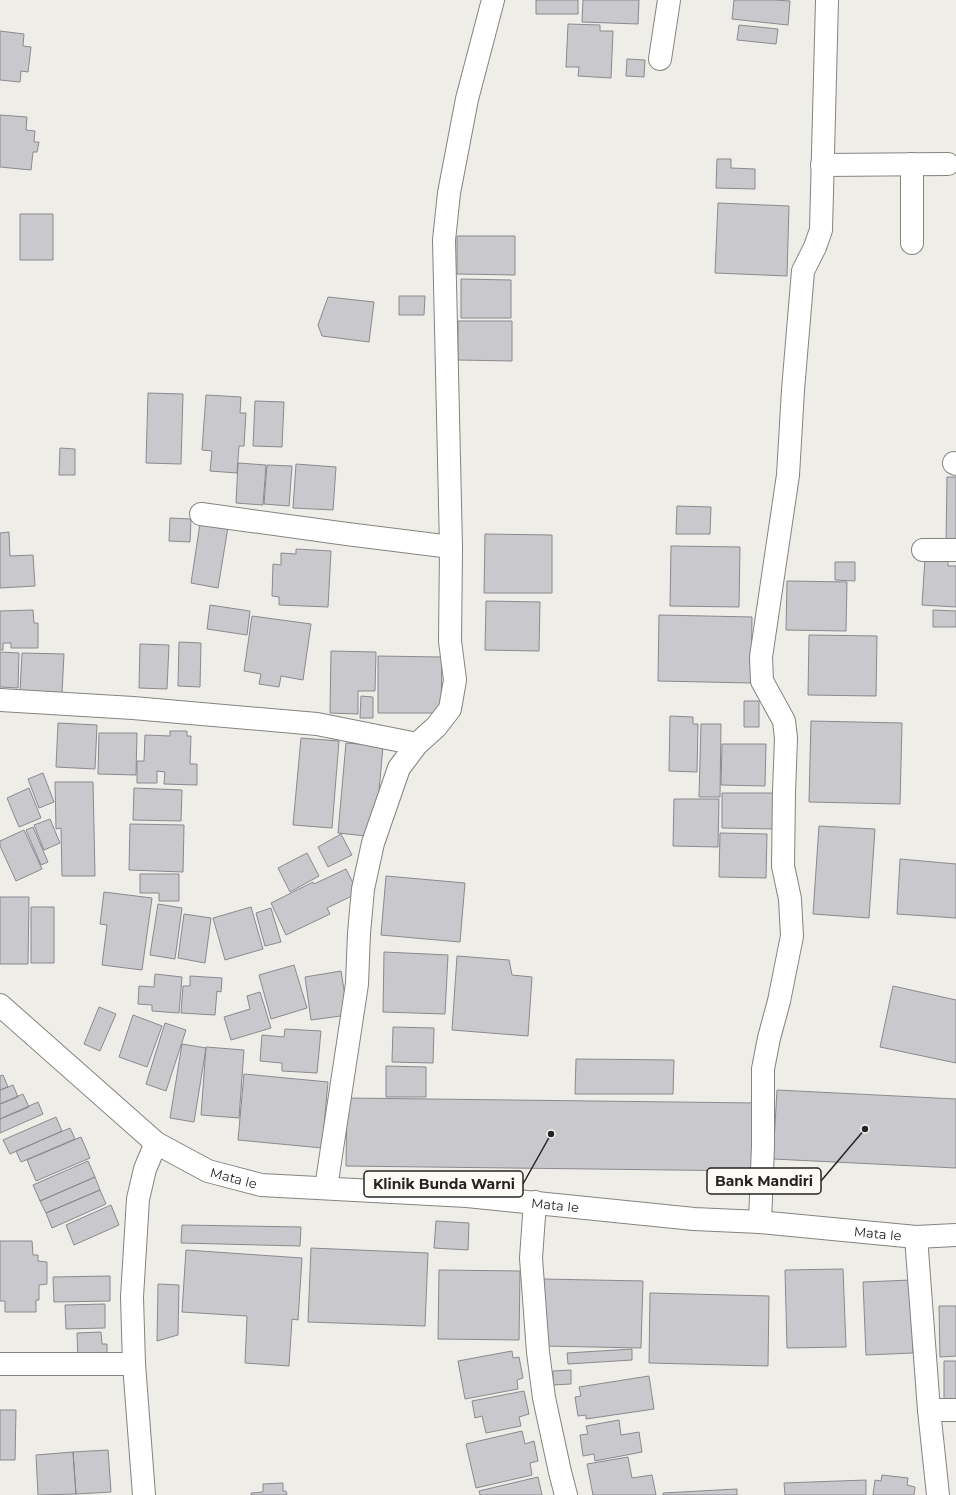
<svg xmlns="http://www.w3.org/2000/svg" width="956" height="1495" font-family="Montserrat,sans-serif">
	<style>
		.building { fill: #c9c8cd; stroke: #8a8a8e }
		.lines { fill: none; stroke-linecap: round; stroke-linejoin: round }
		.minor-casing { stroke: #84837e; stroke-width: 24 }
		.minor { stroke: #fff; stroke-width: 22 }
		.labels { text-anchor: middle; stroke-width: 3; stroke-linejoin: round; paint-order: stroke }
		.street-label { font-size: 13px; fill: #252422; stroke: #fcfaf5 }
		.leader { fill: none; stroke: #252422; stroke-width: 1.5 }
		.callout-dot { fill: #252422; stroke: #fcfaf5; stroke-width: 1.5 }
		.callout { fill: #fcfaf5; stroke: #252422; stroke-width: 1.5 }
		.callout-label { font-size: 14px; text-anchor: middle; font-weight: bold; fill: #252422 }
	</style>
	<rect width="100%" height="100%" fill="#efede8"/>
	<path class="building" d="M536 0H578V14H536Z
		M583 0H639L638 24 582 22Z
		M734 0H775L790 1 788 25 732 19Z
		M568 24 600 25V31H613L611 78 578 76 579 67H566Z
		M739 25 778 29 776 44 737 40Z
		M0 31 24 34 23 46 31 47 28 72 21 71 20 82 0 80Z
		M627 59 645 60 644 77 626 76Z
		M0 115 27 117 26 130 35 131 34 142H39L37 152H33L31 170 0 167Z
		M717 159H731V168L755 169V189L716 188Z
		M718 203 789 206 787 276 715 273Z
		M20 214H53V260H20Z
		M457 236H515V275L457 274Z
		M461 279 511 280V318H461Z
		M399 296H425L424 315H399Z
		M328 297 374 302 369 342 322 336 318 325Z
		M458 321H512V361L458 360Z
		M148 393 183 394 181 464 146 463Z
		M206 395 241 397 240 413H246L244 446H239L237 473 210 471 212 451 202 450Z
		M255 401 284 402 282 447 253 446Z
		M60 448 75 449V475H59Z
		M238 463 266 465 263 505 236 503Z
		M296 464 336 467 333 510 293 508Z
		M267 465 292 466 289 506 264 504Z
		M947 477H956V545H946Z
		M677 506 711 507 710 534H676Z
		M201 517 229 521 218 588 191 583Z
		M170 518 191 519 190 542 169 541Z
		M9 532 10 556 33 555 35 586 0 588V533Z
		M485 534 552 535V593H484Z
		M671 546 740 547 739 607 670 606Z
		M296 549 331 551 328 607 279 605V597L272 596 273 564 281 565V553L296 554Z
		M925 558 948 560V566H956V607L922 605Z
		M835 562H855V581L835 580Z
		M787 581 847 582 846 631 786 630Z
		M486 601 540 602 539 651 485 650Z
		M210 605 250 611 247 635 207 629Z
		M33 610 34 623H38V648H11V643H3V650H0V611Z
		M933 610 956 611V627H933Z
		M659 615 752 617 751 683 658 681Z
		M252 616 311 624 303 680 281 676 279 687 259 684 261 674 244 671Z
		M809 635 877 636 876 696 808 695Z
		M179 642 201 643 200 687 178 686Z
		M140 644 169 645 167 689 139 688Z
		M331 651 376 652 375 691H358V714L330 713Z
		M0 652 19 653 18 688 0 687Z
		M22 653 64 654 62 693 20 691Z
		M378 656 442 657 441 713H378Z
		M361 696 373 697V718H360Z
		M744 701H759V727H744Z
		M670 716 693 717V724H698L697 772 669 771Z
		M811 721 902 723 900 804 809 802Z
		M58 723 97 725 95 769 56 767Z
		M701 724H721L720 797H699Z
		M170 731H187V736H191L190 764H197V785L164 784 165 772 157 771V783H137V761H144L145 735 170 736Z
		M99 733H137L136 775 98 774Z
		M301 738 339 741 332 828 293 825Z
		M346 743 383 746 375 837 338 833Z
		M722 744H766L765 786 721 785Z
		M43 773 54 802 39 808 28 779Z
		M55 782H93L95 876H62L61 828 56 829Z
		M29 788 41 818 19 827 7 798Z
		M134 788 182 790 181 821 133 820Z
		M722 793H774L773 829 722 828Z
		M674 799H719L718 847 673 846Z
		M50 819 60 843 44 850 34 825Z
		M130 824 184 825 183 872 129 870Z
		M819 826 875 829 869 918 813 914Z
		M33 827 48 862 41 865 26 830Z
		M24 830 42 869 16 881 0 846V841Z
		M720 833 767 834 766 878 719 877Z
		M341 834 352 855 328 867 318 847Z
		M307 853 319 876 290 892 278 868Z
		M900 859 956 864V918L897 914Z
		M346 869 358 893 327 908 330 914 286 935 271 903 313 882 314 884Z
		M140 874H179V901H159V893H140Z
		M386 876 465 883 460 942 381 935Z
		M104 892 152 898 142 970 102 965 107 925 100 924Z
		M0 897H29L28 964H0Z
		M158 904 182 908 175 959 150 955Z
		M31 907H54V963H31Z
		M251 907 263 949 225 960 213 918Z
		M271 908 281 942 265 946 256 913Z
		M184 914 211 918 205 963 178 958Z
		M384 952 448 955 445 1014 383 1012Z
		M457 956 509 960 512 975 532 977 528 1036 452 1030Z
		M294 965 307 1008 271 1019 259 975Z
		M341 971 348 1015 311 1020 305 977Z
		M155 974 182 977 179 1013 152 1011V1005L138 1004 139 986 154 987Z
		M190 976 222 978 221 992 217 991 215 1015 181 1013 183 986H190Z
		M893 986 956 1000V1063L880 1047Z
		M260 992 271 1028 231 1040 224 1017 250 1009 247 996Z
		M99 1007 116 1014 100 1051 84 1044Z
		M133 1015 162 1026 147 1067 119 1057Z
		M165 1023 186 1030 166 1091 146 1084Z
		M393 1027 434 1028 433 1063 392 1062Z
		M285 1029 321 1031 317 1073 282 1071V1063L260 1061 262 1035 284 1037Z
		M182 1044 206 1048 194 1122 170 1118Z
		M206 1047 244 1050 239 1118 201 1115Z
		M576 1059 674 1060 673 1094H575Z
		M386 1066 426 1067V1097H386Z
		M244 1074 328 1082 322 1148 238 1140Z
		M3 1075 8 1087 0 1090V1076Z
		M13 1085 18 1097 0 1104V1090Z
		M777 1090 956 1099V1168L773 1159Z
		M23 1094 29 1107 0 1119V1104Z
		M347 1098 756 1103 755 1171 346 1166Z
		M38 1102 43 1114 0 1133V1119Z
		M56 1117 62 1131 10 1154 3 1140Z
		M70 1128 75 1139 21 1162 16 1151Z
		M81 1137 90 1158 36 1181 27 1160Z
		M88 1161 95 1177 40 1201 33 1185Z
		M95 1177 100 1190 46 1213 40 1201Z
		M100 1190 106 1204 52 1228 46 1213Z
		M111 1205 119 1225 74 1245 66 1225Z
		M436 1221 469 1223 468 1250 434 1248Z
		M182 1225 301 1227 300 1246 181 1243Z
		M0 1241H32L33 1255H38V1261L47 1262V1284L39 1285V1300H36V1312H5V1301H0Z
		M311 1248 428 1253 425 1326 308 1322Z
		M186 1250 302 1258 298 1320 292 1319 289 1366 245 1363 247 1316 182 1312Z
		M843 1269 846 1347 787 1348 785 1270Z
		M439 1270 520 1271 519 1340 438 1339Z
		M110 1276V1301L54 1302 53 1277Z
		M544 1279 643 1281 641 1348 543 1346Z
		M911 1280 913 1353 866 1355 863 1282Z
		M158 1284 179 1285 178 1335 157 1341Z
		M650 1293 769 1296 768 1366 649 1363Z
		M105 1304V1328L66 1329 65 1305Z
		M939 1306H956V1356L940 1357Z
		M101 1332 102 1344H107V1356L78 1362 77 1333Z
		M632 1349V1360L568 1364 567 1353Z
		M512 1351 513 1358 519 1357 523 1378 517 1380 518 1389 465 1399 458 1361Z
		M944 1361H956V1404H944Z
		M571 1370V1384L553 1385V1371Z
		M649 1376 654 1409 586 1419V1415L578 1416 575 1397 581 1396 579 1387Z
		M524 1391 529 1414 519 1417 521 1426 486 1433 482 1416 475 1418 472 1401Z
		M0 1410H16L15 1460H0Z
		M619 1420 621 1435 639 1432 642 1452 595 1461 594 1454 583 1456 580 1435 588 1434 586 1426Z
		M522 1431 525 1444 534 1441 538 1461 530 1463 532 1475 476 1488 466 1444Z
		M108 1450 111 1492 76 1494 73 1452Z
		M73 1452 76 1494 38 1495 36 1455Z
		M628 1457 632 1478 652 1475 656 1495H593L587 1464Z
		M882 1475 908 1478 907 1485 915 1487 914 1495H873L875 1480 881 1481Z
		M538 1477 542 1495H480L479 1491Z
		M866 1480V1495H785L784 1483Z
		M283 1483V1491H286L287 1495H251V1493L263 1492V1484Z
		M737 1489V1495H663V1493Z"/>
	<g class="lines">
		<defs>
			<g id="minor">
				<path d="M660 59 669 0"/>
				<path d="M912 164V243"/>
				<path d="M822 165 948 164"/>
				<path d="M954 463 956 464"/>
				<path d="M201 514 347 534 451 547"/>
				<path d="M923 550H956"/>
				<path d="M0 700 133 708 317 724 417 744"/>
				<path id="s1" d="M0 1005 156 1143 208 1171 261 1185 467 1196 694 1219 760 1222 916 1237 956 1235"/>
				<path d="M326 1188 357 984 359 933 363 889 373 843 399 768 417 744 436 727 450 709 455 680 450 641 451 547 444 240 449 193 467 99 493 0"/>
				<path d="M535 1202 531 1258 538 1352 544 1398 560 1472 566 1495"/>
				<path d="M760 1222 763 1146V1069L769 1038 779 1001 792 936 790 899 783 866 784 792 786 738 784 721 762 681 761 657 788 475 793 390 803 271 815 247 821 230 827 0"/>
				<path d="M916 1237 929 1410 938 1495"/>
				<path d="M0 1364H134"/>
				<path d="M929 1410H956"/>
				<path d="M144 1495 134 1364 132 1297 138 1199 145 1169 156 1143"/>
			</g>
		</defs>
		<use href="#minor" class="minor-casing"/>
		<use href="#minor" class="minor"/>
	</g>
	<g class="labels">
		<g class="street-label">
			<text dy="5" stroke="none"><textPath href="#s1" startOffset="294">Mata Ie</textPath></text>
			<text dy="5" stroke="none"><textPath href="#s1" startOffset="617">Mata Ie</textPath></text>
			<text dy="5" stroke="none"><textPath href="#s1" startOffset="941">Mata Ie</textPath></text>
		</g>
	</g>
	<path class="leader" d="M865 1129L821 1181M551 1134L523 1184"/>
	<g class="callout-dot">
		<circle cx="865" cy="1129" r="4"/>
		<circle cx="551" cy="1134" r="4"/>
	</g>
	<g class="callout">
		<rect x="707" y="1168" width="114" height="26" rx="4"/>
		<rect x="364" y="1171" width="159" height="26" rx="4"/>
	</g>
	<g class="callout-label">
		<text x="764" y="1186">Bank Mandiri</text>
		<text x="444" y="1189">Klinik Bunda Warni</text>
	</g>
</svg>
